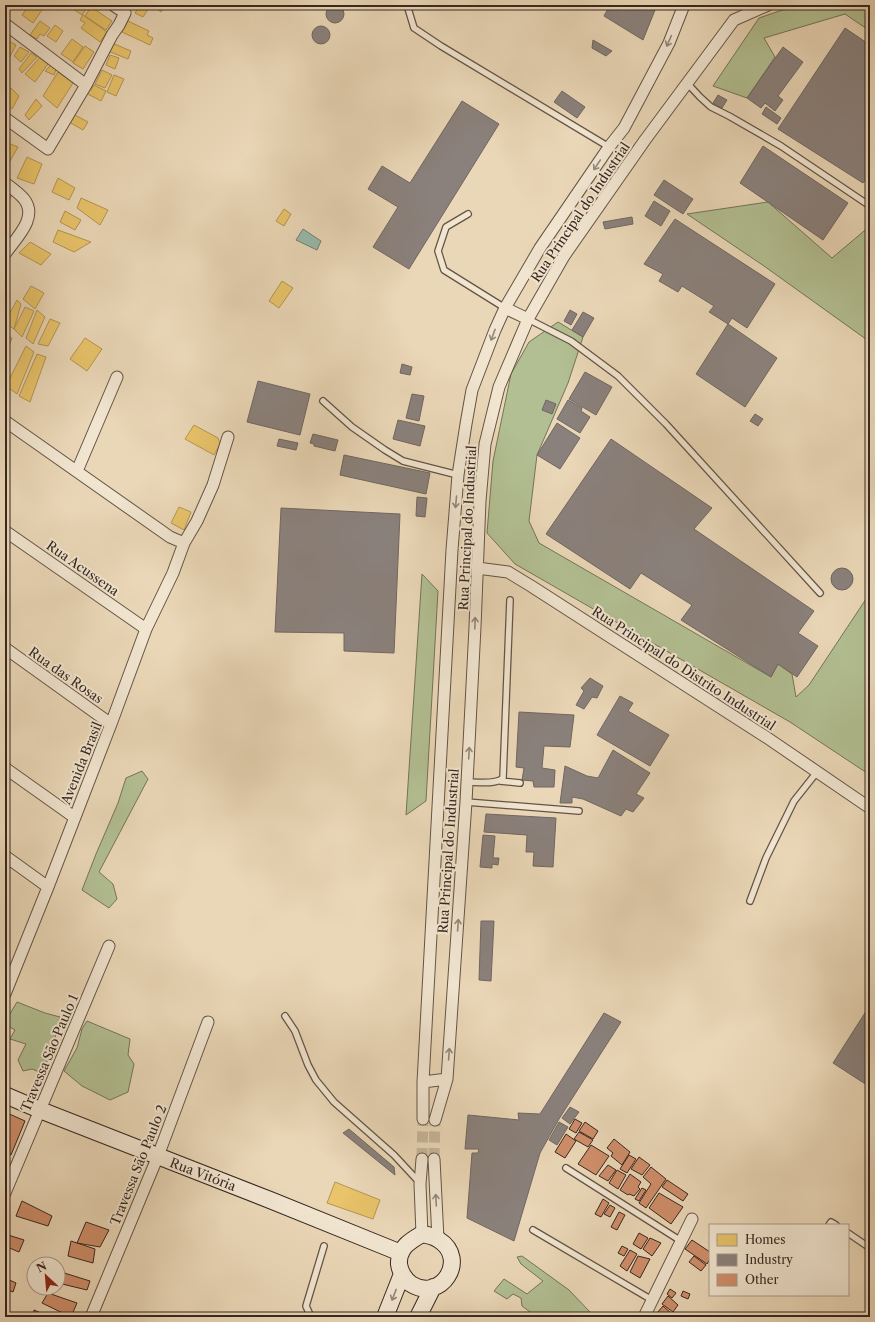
<svg xmlns="http://www.w3.org/2000/svg" width="875" height="1322" font-family="'Libre Caslon Text',serif">
	<style>
		.green { fill: #b2bf92; stroke: #747459 }
		.water { fill: #98baac; stroke: #718074 }
		.homes { fill: #e9c46a; stroke: #b49554 }
		.industry { fill: #8a817c; stroke: #716660 }
		.building { fill: #cf8e6a; stroke: #372820 }
		.lines { fill: none; stroke-linecap: round; stroke-linejoin: round }
		.street-tunnel { stroke: #c6b499; stroke-width: 11; stroke-dasharray: 11 5.5; stroke-linecap: butt }
		.lane-casing { stroke: #645446; stroke-width: 8 }
		.street-casing { stroke: #645446; stroke-width: 13 }
		.secondary-casing { stroke: #372820; stroke-width: 18 }
		.lane { stroke: #f1e5d0; stroke-width: 5.5 }
		.street { stroke: #f1e5d0; stroke-width: 11 }
		.secondary { stroke: #f1e5d0; stroke-width: 16 }
		.oneway { stroke: #948678 }
		.labels { text-anchor: middle; stroke-width: 4; stroke-linejoin: round; paint-order: stroke }
		.street-label { font-size: 13px; fill: #372820; stroke: #f1e5d0 }
	</style>
	<rect width="100%" height="100%" fill="#ead7b7"/>
	<filter id="stains"><feTurbulence type="fractalNoise" baseFrequency=".005" numOctaves="4"/><feColorMatrix values="0 0 0 0 .2 0 0 0 0 .09 0 0 0 0 .02 0 0 0 .5 -.17"/></filter>
	<radialGradient id="worn" r=".72"><stop offset=".6" stop-color="#630" stop-opacity="0"/><stop offset="1" stop-color="#630" stop-opacity=".3"/></radialGradient>
	<path class="green" d="M797 5H870V31L845 14 764 38 775 57 747 98 713 86 759 18Z
		M768 202 832 258 870 226V342L764 266 687 214Z
		M558 322 583 337 568 383 537 455 529 521 539 543 771 677 778 664 792 674 796 697 809 685 870 593V775L790 722 515 564 487 533 493 461 511 374 529 342Z
		M422 574 438 591 426 801 406 815Z
		M142 771 148 779 99 872 113 884 117 899 109 908 82 890 96 854 118 803 126 778Z
		M17 1002 45 1013 60 1017 52 1050 42 1073 32 1069 23 1071 18 1060 26 1044 10 1039 15 1030 5 1024V1022Z
		M87 1021 130 1039 128 1055 134 1064 128 1092 110 1100 82 1086 64 1071 77 1048 82 1029Z
		M522 1256 569 1290 590 1312V1317H537L522 1306 521 1298 513 1294 507 1299 494 1291 504 1279 527 1294 543 1281 521 1264 517 1257Z"/>
	<path class="water" d="M303 229 321 241 317 250 296 240Z"/>
	<path class="homes" d="M5 5H12L8 11 5 9Z
		M29 5H41L44 7 33 23 22 15Z
		M75 5H89L82 15 73 9Z
		M140 5 150 6 143 17 135 13Z
		M151 5H166L161 12Z
		M91 7 112 21 106 30 85 16Z
		M83 15 107 32 100 42 81 28 85 23 80 20Z
		M40 21 50 28 44 36 40 34 37 39 30 35Z
		M128 21 149 31 147 35 153 38 150 45 122 32Z
		M55 25 63 31 56 42 47 36Z
		M5 39 16 45 8 60 5 57Z
		M72 39 83 47 73 62 61 54Z
		M112 43 131 51 128 59 108 51Z
		M85 46 94 52 83 69 73 63Z
		M20 47 29 52 21 62 14 56Z
		M31 53 37 57 22 73 19 69Z
		M42 55 50 61 35 82 25 74Z
		M110 55 119 58 115 69 106 65Z
		M52 64 57 67 54 75 45 71Z
		M102 70 112 75 105 88 95 84Z
		M58 72 73 83 57 108 43 96Z
		M114 75 124 79 116 96 107 92Z
		M94 85 106 91 101 101 84 92 87 88 91 90Z
		M5 87 12 89 19 96 12 109 5 104Z
		M36 99 42 106 29 120 25 115Z
		M73 114 88 122 83 130 69 122Z
		M8 143 18 147 5 170V148Z
		M27 157 42 164 34 184 17 178Z
		M58 178 75 188 69 200 52 192Z
		M5 189 13 193 5 207Z
		M81 198 108 210 100 225 77 208Z
		M284 209 291 214 284 226 276 221Z
		M65 211 81 220 75 230 60 222Z
		M58 230 91 242 74 252 53 242Z
		M30 242 51 254 41 265 19 253Z
		M282 281 293 288 279 308 269 301Z
		M31 286 44 293 35 309 23 299Z
		M17 300 21 304 14 329 5 323V322Z
		M25 307 34 311 22 337 14 329Z
		M37 310 45 317 33 344 26 338Z
		M50 319 60 323 48 346 38 344Z
		M5 335 12 338 5 356Z
		M85 338 102 349 87 371 70 359Z
		M26 346 34 352 17 394 6 386Z
		M37 354 46 357 30 402 19 396Z
		M194 425 218 438 220 444 214 455 185 439Z
		M179 507 191 512 184 530 171 523Z
		M335 1182 380 1200 373 1219 327 1203Z"/>
	<path class="industry" d="M326 14a9 9 0 1 1 18 0a9 9 0 1 1-18 0Z
		M610 5H657L643 40 604 16Z
		M312 35a9 9 0 1 1 18 0a9 9 0 1 1-18 0Z
		M845 28 870 45V173L863 183 778 129Z
		M593 40 612 51 606 56 592 48Z
		M783 47 803 62 778 96 783 100 775 111 765 103 761 108 747 98Z
		M562 91 585 107 577 118 554 102Z
		M718 95 727 100 722 108 713 103Z
		M462 101 499 124 409 269 373 247 398 207 368 189 382 166 410 183Z
		M766 107 781 118 777 124 762 114Z
		M763 146 848 203 823 240 740 183Z
		M664 180 693 199 683 214 654 195Z
		M654 201 670 211 661 226 645 216Z
		M632 217 633 224 605 229 603 222Z
		M675 219 775 284 747 328 732 318 728 324 709 312 714 306 682 286 678 292 659 281 663 274 644 264Z
		M570 310 577 314 571 325 564 321Z
		M583 312 594 318 583 337 572 330Z
		M728 324 777 358 745 407 696 374Z
		M402 364 412 367 410 375 400 373Z
		M585 372 612 387 596 415 569 399Z
		M258 381 310 394 300 435 247 422Z
		M412 394 424 396 419 421 406 418Z
		M546 400 556 404 552 414 542 410Z
		M568 400 582 408 581 411 590 417 580 433 557 419Z
		M755 414 763 419 758 426 750 421Z
		M398 420 425 426 420 446 393 439Z
		M557 423 580 438 560 469 537 455Z
		M313 434 338 440 335 451 314 446V444L310 443Z
		M279 439 298 443 296 450 277 446Z
		M611 439 712 508 694 529 814 611 798 633 818 646 797 677 778 664 771 677 681 620 692 605 641 573 630 589 546 534Z
		M344 455 430 473 426 494 340 475Z
		M417 497 427 498 425 517 416 516Z
		M281 508 400 514 394 653 344 651V633L275 632Z
		M831 579a11 11 0 1 1 22 0a11 11 0 1 1-22 0Z
		M590 678 603 686 597 698 592 697 584 709 576 705 584 691 581 688Z
		M620 696 633 703 628 711 669 735 650 766 597 735Z
		M519 712 574 715 570 747 544 746 542 768 555 770 554 787H534L533 781 522 780 524 768 516 767Z
		M613 750 650 773 636 794 644 798 633 812 626 809 621 816 583 799 572 797V803H560L565 766 587 776 598 778Z
		M486 814 556 818 553 867 533 866 534 852H526L527 835 484 832Z
		M483 835 495 836 493 858H499L498 865 492 864V868L480 867Z
		M481 921H494L491 981 479 980Z
		M870 1005V1087L833 1063Z
		M604 1013 621 1022 559 1119 540 1153 514 1241 467 1218 472 1153H478L479 1149H465L468 1115 519 1120 518 1113 540 1114Z
		M570 1107 579 1112 570 1124 562 1118Z
		M559 1122 568 1127 557 1145 549 1140Z
		M349 1129 394 1167 395 1175 343 1133Z"/>
	<path class="building" d="M5 1112 25 1121 11 1155 5 1153Z
		M575 1119 582 1123 576 1133 569 1129Z
		M585 1122 598 1131 593 1139 579 1131Z
		M579 1132 593 1140 588 1147 574 1139Z
		M566 1134 576 1141 565 1158 555 1152Z
		M614 1139 630 1152 622 1165 611 1156 613 1153 607 1148Z
		M591 1145 609 1156 596 1175 578 1164Z
		M629 1155 636 1159 627 1173 620 1169Z
		M639 1157 650 1165 642 1175 631 1169Z
		M608 1165 616 1170 608 1181 599 1176Z
		M651 1167 666 1179 646 1208 639 1203 651 1184 643 1177Z
		M617 1170 626 1175 618 1189 609 1183Z
		M630 1174 641 1182 638 1187 640 1189 634 1196 629 1194 628 1195 620 1190Z
		M667 1180 688 1194 683 1201 662 1187Z
		M642 1188 646 1190 639 1201 635 1199Z
		M659 1193 683 1207 671 1224 649 1208Z
		M603 1199 609 1203 601 1217 595 1214Z
		M22 1201 52 1216 48 1226 16 1216Z
		M610 1205 615 1208 610 1217 604 1214Z
		M619 1212 625 1215 617 1230 611 1227Z
		M86 1222 109 1230 100 1247 77 1243Z
		M639 1233 648 1238 641 1249 633 1244Z
		M5 1234 24 1240 19 1252 5 1246Z
		M650 1238 661 1243 652 1256 643 1249Z
		M692 1240 710 1252V1259L707 1264 685 1249Z
		M71 1241 95 1249 93 1263 68 1256Z
		M622 1246 628 1249 624 1256 618 1253Z
		M630 1250 637 1254 627 1271 620 1266Z
		M638 1256 650 1259 640 1278 630 1272Z
		M694 1256 706 1265 701 1271 689 1262Z
		M58 1271 90 1281 87 1290 58 1283Z
		M5 1278 16 1283 13 1292 5 1289Z
		M670 1289 676 1293 672 1298 667 1294Z
		M683 1291 690 1294 688 1299 681 1296Z
		M48 1293 77 1303 71 1317 42 1303Z
		M668 1296 678 1305 673 1312 662 1304Z
		M663 1306 671 1313 668 1317H663L657 1313Z
		M34 1310 50 1317H33Z"/>
	<g class="lines">
		<path class="street-tunnel" d="M422 1159 423 1119
			M434 1159 435 1120"/>
		<defs>
			<path id="lane" d="M407 5 414 28 441 46 609 147
				M687 83 700 97 711 107 729 116 781 146 870 206
				M468 214 446 227 438 251 444 270 505 308
				M528 319 571 341 618 376 666 424 820 593
				M323 401 352 427 385 450 403 461 458 475
				M500 781 520 783
				M467 782C476 782 496 785 503 778L510 600
				M466 802 579 811
				M750 901 766 858 794 801 817 772
				M285 1016 295 1031 308 1065 316 1080 334 1102 394 1155 420 1183
				M566 1168 681 1241
				M829 1225 831 1222 836 1225
				M533 1230 652 1300
				M848 1233 870 1248
				M311 1317 306 1306 324 1246"/>
			<path id="street" d="M5 24 86 85
				M5 118 48 149 86 85 112 35 119 25 125 13 113 5
				M5 183C12 188 19 193 24 199 39 218 15 239 5 254
				M505 308 528 319
				M5 421 170 537 184 543
				M77 471 117 377
				M5 531 146 629
				M477 568 508 572 531 586 766 737 870 808
				M5 648 111 724
				M5 768 74 817
				M5 856 48 887
				M5 994 48 887 111 724 146 629 173 573 184 543 197 521 213 485 228 437
				M423 1082 447 1079
				M423 1119V1082L452 550 458 475 466 424 472 390 495 330 505 308 540 248 609 147 624 128 669 43 684 5
				M435 1120 447 1079 466 802 475 627 480 501 485 444 499 387 528 319 564 256 645 140 734 20 768 5
				M434 1159 438 1239
				M5 1193 109 946
				M422 1234 420 1184 422 1159
				M91 1317 158 1156 208 1022
				M644 1317 692 1219"/>
			<path id="secondary" d="M5 1095 40 1110 270 1200 401 1253
				M422 1234C428 1235 434 1236 439 1240 469 1259 441 1303 411 1284 405 1280 400 1272 399 1264 398 1248 410 1241 422 1234Z
				M385 1317 402 1274
				M418 1317 433 1287"/>
		</defs>
		<use href="#lane" class="lane-casing"/>
		<use href="#street" class="street-casing"/>
		<use href="#secondary" class="secondary-casing"/>
		<use href="#lane" class="lane"/>
		<use href="#street" class="street"/>
		<use href="#secondary" class="secondary"/>
	</g>
	<defs><path id="oneway-shaft" d="M-6 0H5M1.5-3L5.5 0L1.5 3" fill="none" stroke-width="1.6" stroke-linecap="round" stroke-linejoin="round"/></defs>
	<g class="oneway">
		<use href="#oneway-shaft" transform="translate(669 41) rotate(114)"/>
		<use href="#oneway-shaft" transform="translate(597 165) rotate(124)"/>
		<use href="#oneway-shaft" transform="translate(493 335) rotate(110)"/>
		<use href="#oneway-shaft" transform="translate(456 502) rotate(95)"/>
		<use href="#oneway-shaft" transform="translate(475 623) rotate(-88)"/>
		<use href="#oneway-shaft" transform="translate(469 753) rotate(-87)"/>
		<use href="#oneway-shaft" transform="translate(458 925) rotate(-86)"/>
		<use href="#oneway-shaft" transform="translate(449 1054) rotate(-86)"/>
		<use href="#oneway-shaft" transform="translate(436 1200) rotate(-93)"/>
		<use href="#oneway-shaft" transform="translate(394 1295) rotate(111)"/>
	</g>
	<g class="labels">
		<g class="street-label">
			<text transform="translate(580 212) rotate(-56)" y="5">Rua Principal do Industrial</text>
			<text transform="translate(467 528) rotate(-87)" y="5">Rua Principal do Industrial</text>
			<text transform="translate(83 568) rotate(35)" y="5">Rua Acussena</text>
			<text transform="translate(684 668) rotate(33)" y="5">Rua Principal do Distrito Industrial</text>
			<text transform="translate(66 675) rotate(35)" y="5">Rua das Rosas</text>
			<text transform="translate(81 763) rotate(-68)" y="5">Avenida Brasil</text>
			<text transform="translate(448 851) rotate(-86)" y="5">Rua Principal do Industrial</text>
			<text transform="translate(49 1053) rotate(-67)" y="5">Travessa São Paulo 1</text>
			<text transform="translate(138 1165) rotate(-68)" y="5">Travessa São Paulo 2</text>
			<text transform="translate(203 1174) rotate(21)" y="5">Rua Vitória</text>
		</g>
	</g>
	<rect width="875" height="1322" fill="none" stroke="#ead7b7" stroke-width="20"/>
	<rect x="6" y="6" width="863" height="1310" fill="none" stroke="#372820" stroke-width="2"/>
	<rect x="10" y="10" width="855" height="1302" fill="none" stroke="#372820"/>
	<rect x="709" y="1224" width="140" height="72" fill="#f1e5d0" stroke="#a7998a"/>
	<rect x="717" y="1234" width="20" height="12" fill="#e9c46a" stroke="#a7998a"/>
	<text x="745" y="1244" font-size="12" fill="#372820">Homes</text>
	<rect x="717" y="1254" width="20" height="12" fill="#8a817c" stroke="#a7998a"/>
	<text x="745" y="1264" font-size="12" fill="#372820">Industry</text>
	<rect x="717" y="1274" width="20" height="12" fill="#cf8e6a" stroke="#a7998a"/>
	<text x="745" y="1284" font-size="12" fill="#372820">Other</text>
	<g transform="translate(46 1276) rotate(334)"><circle r="19" fill="#f1e5d0" stroke="#a7998a"/>
	<path d="M0-3L7 15L0 10L-7 15Z" fill="#8f2418"/>
	<text y="-6" font-size="11" font-weight="bold" text-anchor="middle" fill="#372820">N</text>
	</g>
	<rect width="100%" height="100%" filter="url(#stains)"/>
	<rect width="100%" height="100%" fill="url(#worn)"/>
</svg>
